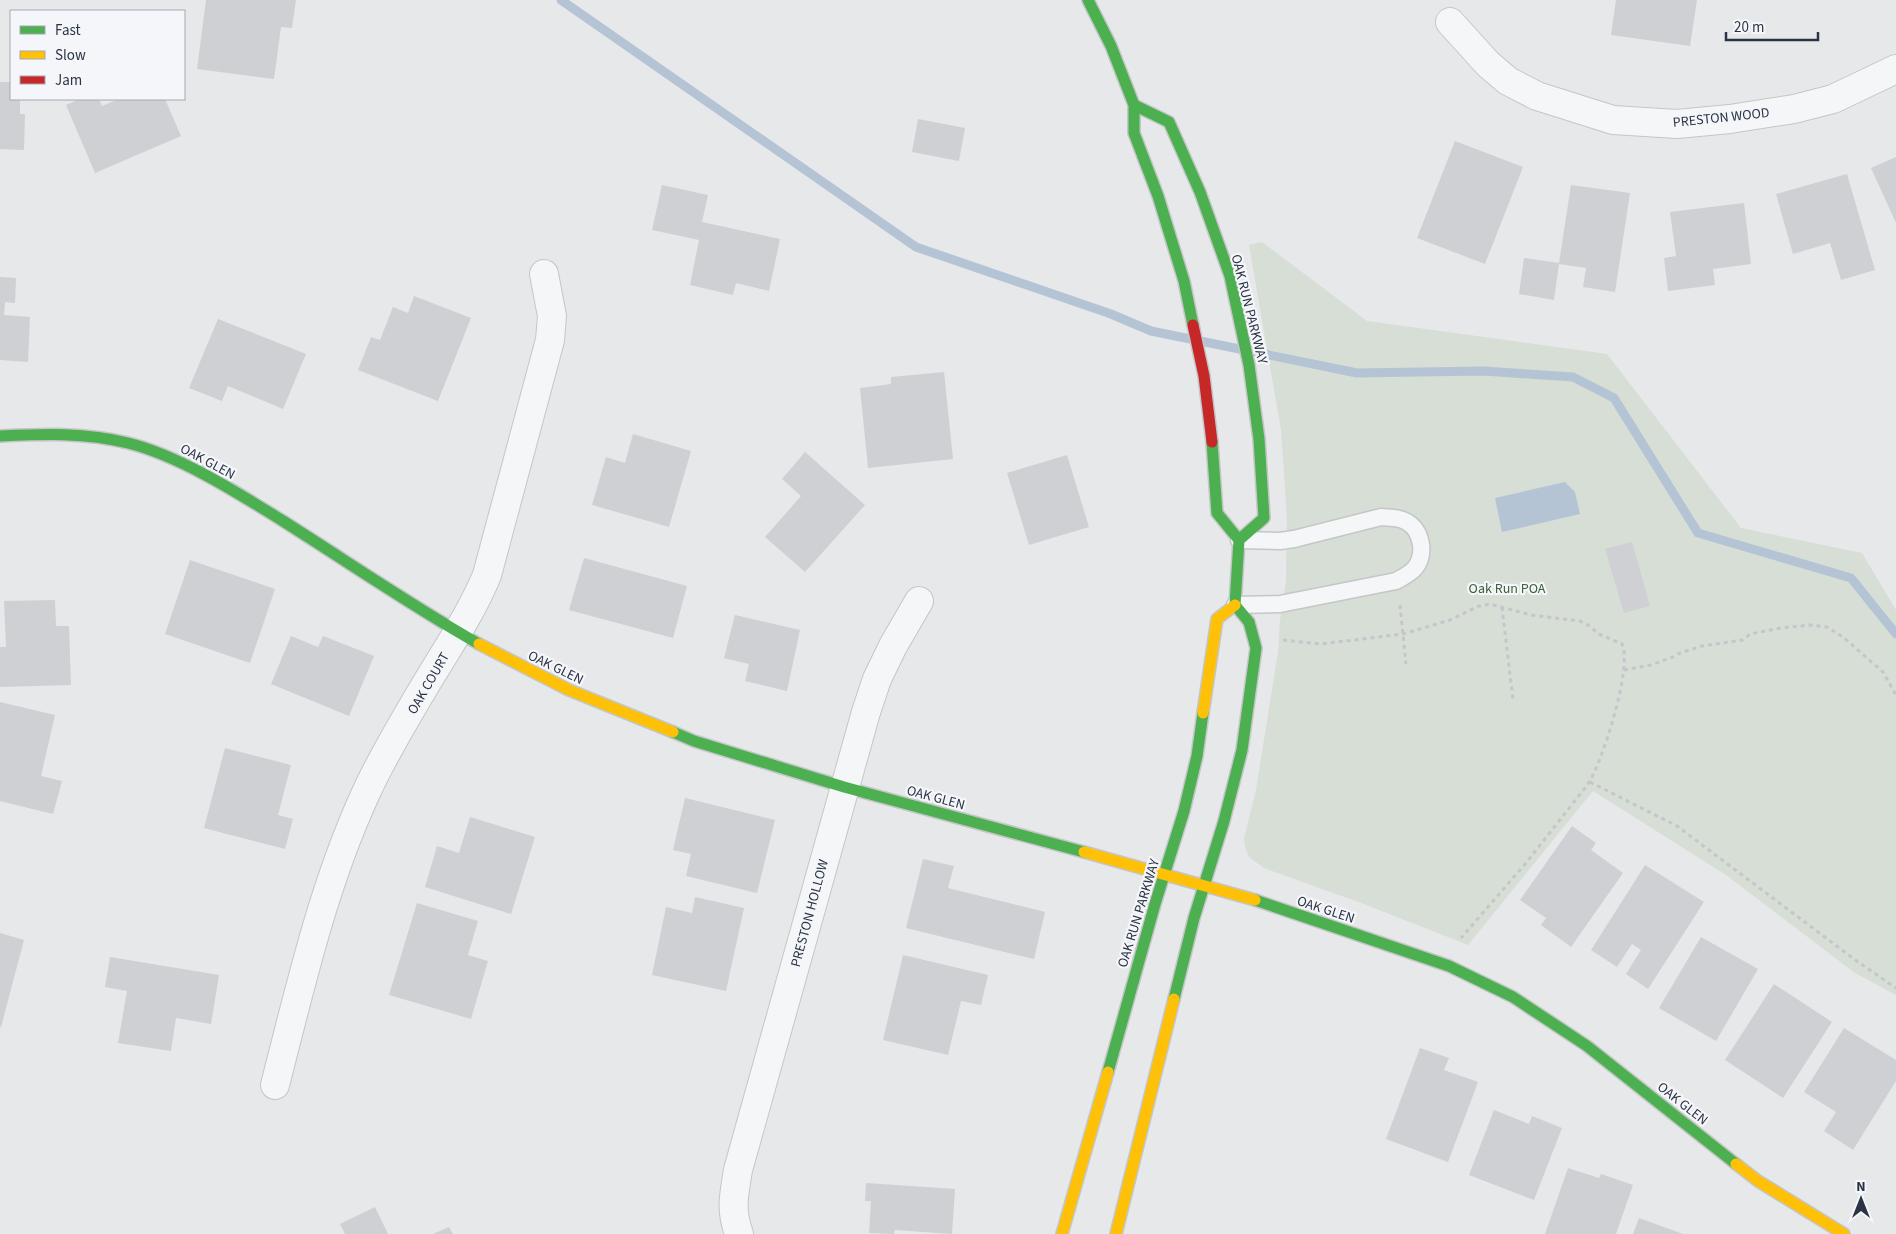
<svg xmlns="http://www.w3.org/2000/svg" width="1896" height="1234" font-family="'Source Sans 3',sans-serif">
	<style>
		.green { fill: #d6ded6 }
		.water { fill: #b4c4d5 }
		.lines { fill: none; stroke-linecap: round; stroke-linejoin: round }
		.stream { stroke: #b4c4d5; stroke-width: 9 }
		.building { fill: #ced0d3 }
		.lane-casing { stroke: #c4c6c8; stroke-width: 19 }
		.street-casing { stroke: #c4c6c8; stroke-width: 30 }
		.fast-casing { stroke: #c4c6c8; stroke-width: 14 }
		.slow-casing { stroke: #c4c6c8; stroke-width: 14 }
		.jam-casing { stroke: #c4c6c8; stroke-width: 14 }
		.path { stroke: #c5c6ca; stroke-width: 3; stroke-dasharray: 4 4; stroke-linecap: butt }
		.lane { stroke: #f5f6f7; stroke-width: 16 }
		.street { stroke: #f5f6f7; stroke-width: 28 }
		.fast { stroke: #4caf50; stroke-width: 11 }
		.slow { stroke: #ffc107; stroke-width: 11 }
		.jam { stroke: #c62828; stroke-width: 11 }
		.labels { text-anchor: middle; stroke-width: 4.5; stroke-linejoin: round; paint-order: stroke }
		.street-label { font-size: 14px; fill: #2b3445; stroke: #f4f6f9 }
		.park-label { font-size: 14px; fill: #3f6138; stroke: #f4f6f9 }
	</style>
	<rect width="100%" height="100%" fill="#e6e8ea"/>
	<path class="green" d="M1262 242 1367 321 1607 354 1741 528 1862 553 1896 610V995L1855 973 1726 875 1593 791 1468 945 1364 904 1264 868 1249 857 1245 847 1244 838 1256 790 1278 652 1280 620 1286 581 1287 518 1281 430 1249 245Z"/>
	<path class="water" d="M1565 482 1575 492 1580 514 1502 532 1495 498Z"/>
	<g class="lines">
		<path class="stream" d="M561 0 916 247 1111 314 1151 331 1357 373 1483 371 1573 377 1614 398 1698 533 1851 578 1896 634"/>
	</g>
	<path class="building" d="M206 0H296L292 28 281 27 274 79 197 69Z
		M1616 0H1697L1690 46 1611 35Z
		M0 82H11V99H20V114H25L24 150 0 149Z
		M80 99H99L102 106 119 99H165L181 136 95 173 66 105Z
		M918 119 965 128 959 161 912 152Z
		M1455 141 1523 167 1485 264 1417 238Z
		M1896 157V223L1871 168Z
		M1847 174 1875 270 1841 280 1830 243 1793 254 1776 194Z
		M662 185 708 195 702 222 780 239 769 291 736 283 733 295 690 285 699 240 652 230Z
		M1571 185 1630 193 1615 292 1583 287 1586 268 1559 264 1554 300 1519 294 1524 258 1559 263Z
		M1744 203 1751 264 1713 269 1715 285 1668 291 1664 258 1676 256 1670 212Z
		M0 277 16 278 15 303 5 302 4 315 30 317 28 362 0 360Z
		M414 296 471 318 438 401 358 370 371 337 380 340 393 307 408 313Z
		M218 319 306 354 283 409 228 386 222 401 189 388Z
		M944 372 953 459 868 468 860 388 891 384V377Z
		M633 434 691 451 669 527 592 505 606 457 625 463Z
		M805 452 865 505 805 572 765 537 801 496 782 479Z
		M1067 455 1089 527 1029 545 1007 473Z
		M1632 542 1650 606 1624 613 1605 549Z
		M584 558 687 586 673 638 569 610Z
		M190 560 275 589 250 663 165 634Z
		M55 600 56 626H69L71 685 0 687V647H6L4 601Z
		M735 615 800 630 787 691 745 681 749 664 724 658Z
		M291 636 318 647 323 636 374 656 349 716 271 684Z
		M0 702 55 715 41 776 62 781 53 814 0 801Z
		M225 748 291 765 278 815 293 819 285 849 204 828Z
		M685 798 775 820 757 893 686 876 691 854 673 850Z
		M470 817 535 837 511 914 425 887 437 846 459 853Z
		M1572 826 1596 843 1591 850 1623 873 1571 947 1541 925 1546 918 1520 900Z
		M923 859 954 866 948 888 1045 912 1034 959 906 928Z
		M1645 865 1704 902 1648 989 1626 974 1641 950 1632 944 1617 967 1591 950Z
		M695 897 744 908 726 991 652 975 666 907 692 913Z
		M417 903 478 921 468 955 488 961 471 1019 389 995Z
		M0 933 24 940 1 1027H0Z
		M1701 937 1758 969 1716 1041 1659 1008Z
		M903 955 988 975 981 1005 961 1001 948 1055 883 1040Z
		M110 957 219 975 211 1024 176 1018 171 1051 118 1043 127 991 105 987Z
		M1774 984 1832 1022 1783 1098 1725 1060Z
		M1844 1028 1896 1060V1081L1853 1150 1824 1131 1836 1112 1804 1092Z
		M1420 1048 1449 1058 1444 1070 1478 1082 1448 1162 1386 1139Z
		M1494 1110 1529 1124 1532 1116 1562 1128 1534 1200 1469 1175Z
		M1568 1168 1599 1178 1601 1174 1633 1185 1616 1234H1545Z
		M866 1183 955 1189 952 1234 895 1230 894 1234 869 1233 871 1201H865Z
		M375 1207 388 1234H345L340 1224Z
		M1639 1218 1683 1234H1633Z
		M449 1227 453 1234H433Z"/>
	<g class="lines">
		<defs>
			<path id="lane" d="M1235 605 1280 604 1396 581C1403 577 1410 574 1415 568 1426 554 1422 531 1407 522 1400 517 1389 518 1381 517L1294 539 1280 541 1239 540"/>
			<path id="street" d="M1450 22 1488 64 1508 81 1537 96 1613 120 1677 124 1730 119 1794 109 1833 99 1896 69
				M275 1085C302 980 326 873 374 776 392 741 412 707 432 674 452 641 472 611 487 575L550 340 552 316 544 274
				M739 1234C730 1208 734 1196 738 1170L866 712 877 679 893 646 919 601"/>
			<path id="fast" d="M1088 0 1111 46 1134 105V133L1158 196 1184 281 1193 325
				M1134 105 1169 122 1200 192 1230 276 1249 365 1259 439 1264 518 1239 540
				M0 436C43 434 85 432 128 443 180 456 238 493 283 521 348 562 412 606 479 644
				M673 732 694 741 844 787 1084 852
				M1255 900 1449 966 1513 997 1587 1046 1736 1164
				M1174 999 1194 918 1224 821 1242 750 1256 648 1249 622 1235 605 1239 540 1217 513 1212 442
				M1108 1072 1155 904 1184 811 1197 756 1203 713"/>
			<path id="slow" d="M479 644 569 690 673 732
				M1203 713 1217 619 1235 605
				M1084 852 1255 900
				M1736 1164 1758 1181 1844 1234
				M1062 1234 1108 1072
				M1116 1234 1174 999"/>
			<path id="jam" d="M1193 325 1204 376 1212 442"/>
		</defs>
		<use href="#lane" class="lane-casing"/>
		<use href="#street" class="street-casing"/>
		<use href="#fast" class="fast-casing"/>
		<use href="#slow" class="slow-casing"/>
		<use href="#jam" class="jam-casing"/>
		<path class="path" d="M1400 605 1406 664
			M1502 607 1513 700
			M1283 640 1321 644 1403 634 1450 620 1479 606 1490 604 1531 615 1580 621 1588 625 1599 634 1622 644C1633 667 1602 763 1588 784L1526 863 1461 938
			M1624 670 1651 665 1673 657 1680 653 1702 646 1743 640 1750 634 1781 628 1810 625 1827 627 1843 637 1883 672 1896 695
			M1590 782 1677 826 1858 962 1896 988"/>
		<use href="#lane" class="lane"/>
		<use href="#street" class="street"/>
		<use href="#fast" class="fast"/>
		<use href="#slow" class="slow"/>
		<use href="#jam" class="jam"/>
	</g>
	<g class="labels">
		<g class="street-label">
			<text transform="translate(1721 117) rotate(-6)" y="5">PRESTON WOOD</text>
			<text transform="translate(1250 309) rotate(76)" y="5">OAK RUN PARKWAY</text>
			<text transform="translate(208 461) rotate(28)" y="5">OAK GLEN</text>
			<text transform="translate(556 667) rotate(26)" y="5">OAK GLEN</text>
			<text transform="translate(428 683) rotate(-60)" y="5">OAK COURT</text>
			<text transform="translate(936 797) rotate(15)" y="5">OAK GLEN</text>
			<text transform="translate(1326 909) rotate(18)" y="5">OAK GLEN</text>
			<text transform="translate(809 913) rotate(-75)" y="5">PRESTON HOLLOW</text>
			<text transform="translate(1138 913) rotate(-73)" y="5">OAK RUN PARKWAY</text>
			<text transform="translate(1683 1103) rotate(38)" y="5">OAK GLEN</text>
		</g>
		<g class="park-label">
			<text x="1507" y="593">Oak Run POA</text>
		</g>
	</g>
	<rect x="10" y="10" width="175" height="90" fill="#f4f6f9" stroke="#a4a8b1"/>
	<rect x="20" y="26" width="25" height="8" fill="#4caf50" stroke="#a4a8b1"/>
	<text x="55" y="35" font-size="15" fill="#2b3445">Fast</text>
	<rect x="20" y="51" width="25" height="8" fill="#ffc107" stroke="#a4a8b1"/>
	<text x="55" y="60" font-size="15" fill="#2b3445">Slow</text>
	<rect x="20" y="76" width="25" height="8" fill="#c62828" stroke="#a4a8b1"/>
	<text x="55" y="85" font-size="15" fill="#2b3445">Jam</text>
	<g transform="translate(1861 1199)" stroke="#f4f6f9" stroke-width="4" paint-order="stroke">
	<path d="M0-4L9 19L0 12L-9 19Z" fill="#2b3445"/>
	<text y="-8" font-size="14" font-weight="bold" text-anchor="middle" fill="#2b3445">N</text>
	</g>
	<path d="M1726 32v8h92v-8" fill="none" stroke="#2b3445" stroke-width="2.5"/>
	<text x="1734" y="32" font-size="15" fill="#2b3445" stroke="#f4f6f9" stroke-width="4" paint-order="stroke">20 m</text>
</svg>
